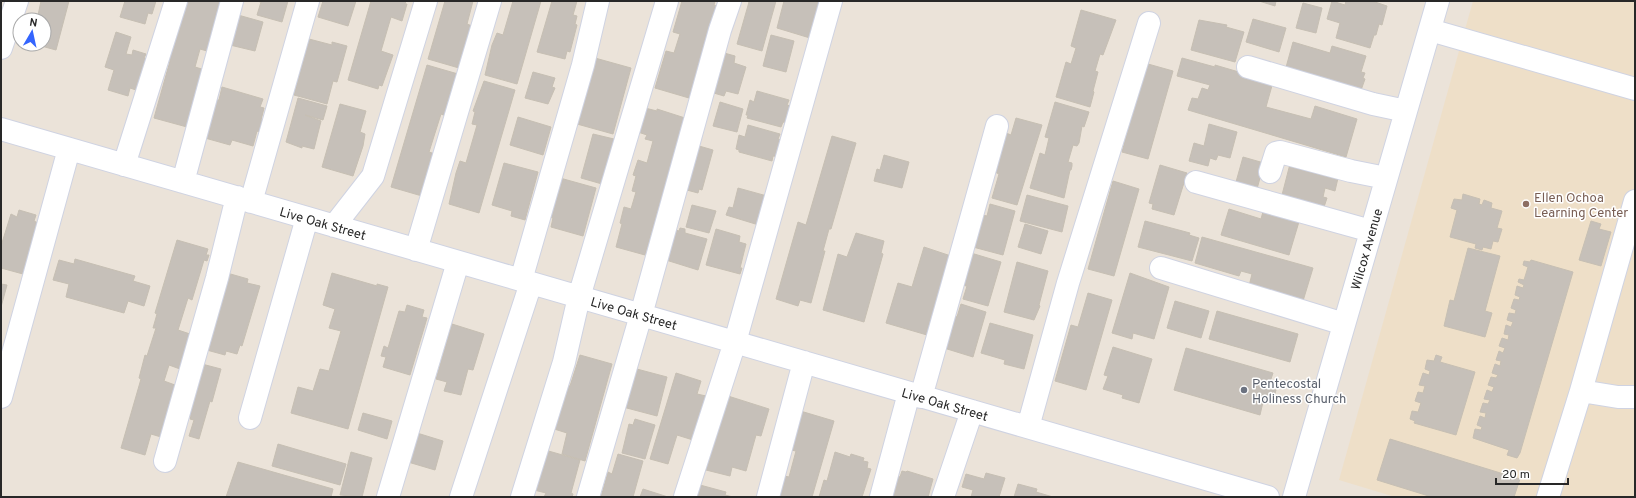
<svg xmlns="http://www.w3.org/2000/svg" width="1636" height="498" font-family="Overpass,sans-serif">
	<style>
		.education { fill: #eedfc8 }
		.building { fill: #c6c0b9; stroke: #c6bfb3 }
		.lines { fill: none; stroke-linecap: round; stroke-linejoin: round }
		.minor-casing { stroke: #cfd3e2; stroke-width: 24 }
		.minor { stroke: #fff; stroke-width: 22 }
		.education-dot { fill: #8d6e63; stroke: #fff; stroke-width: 1.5 }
		.worship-dot { fill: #6b7280; stroke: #fff; stroke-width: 1.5 }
		.labels { text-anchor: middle; stroke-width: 3; stroke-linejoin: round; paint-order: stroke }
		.education-label { font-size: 13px; fill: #785e54; stroke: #fff; text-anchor: start }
		.street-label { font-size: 13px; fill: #282828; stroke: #fff }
		.worship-label { font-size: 13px; fill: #5b616d; stroke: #fff; text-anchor: start }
	</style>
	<rect width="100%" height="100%" fill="#ebe3d9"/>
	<path class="education" d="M1473 1H1635V497H1395L1339 480Z"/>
	<path class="building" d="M41 1H69L56 50 34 44H44V20H32V18L37 20Z
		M125 1H156L152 14 148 13 145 24 120 17Z
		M187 1H223L214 53 200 49 195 67 205 70 187 127 154 118 170 61 164 60 170 40 175 42Z
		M256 1H288L282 22 257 15 261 2Z
		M323 1H356L348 26 318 17Z
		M371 1H406L405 4H407L402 21 391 17 381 51 393 55 382 86 379 85 378 89 348 80Z
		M445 1H473L467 24 472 26 459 68 428 59Z
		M513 1H541L517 84 485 75 492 45 497 33 503 35Z
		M552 1H577L573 15 577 16 575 24 577 25 570 52 567 51 565 59 537 52Z
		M682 1H715L714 5 716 6 689 98 655 88 666 51 674 53 680 34 673 32Z
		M746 1H776L762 51 737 44 749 2Z
		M784 1 819 2 810 38 777 28Z
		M1259 1H1276L1275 6Z
		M1332 1 1345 5 1346 1H1372L1387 6 1382 25 1379 24 1376 35H1374L1370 48 1336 38 1340 23 1327 19Z
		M1303 3 1322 8 1316 33 1296 28Z
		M1081 10 1116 20 1103 55 1100 54 1095 71 1098 72 1093 91 1094 92 1090 107 1056 97 1066 62 1071 64 1076 48 1071 46Z
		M238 15 263 22 255 51 230 45Z
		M1253 19 1286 28 1279 52 1246 42Z
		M1199 20 1227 25 1226 27 1244 32 1235 62 1191 50Z
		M116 32 131 37 126 54 132 55 133 50 146 54 144 58 148 59 143 78 140 77 136 90 130 88 128 96 108 90 114 70 105 67Z
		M771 35 794 41 786 72 763 66Z
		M309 39 332 45V42L347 46 337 82 333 81 327 104 294 95Z
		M1293 42 1330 53 1332 46 1366 56 1361 72 1365 73 1363 78 1365 79 1360 93 1285 71Z
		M717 51 735 56 734 63 746 67 738 94 726 91 724 96 707 91Z
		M595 58 631 68 613 134 577 124Z
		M1182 58 1215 67V65L1273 82 1266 107 1311 119 1315 106 1357 119 1346 157 1188 110 1192 98 1198 99 1202 88 1208 90 1210 85 1177 76Z
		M1148 64 1173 71 1148 159 1122 152 1128 130 1125 129 1138 84 1141 85Z
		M427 65 458 74 446 116 441 114 429 152 435 154 422 196 391 187Z
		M533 72 555 78 552 87 555 88 548 104 525 98Z
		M484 81 515 90 479 213 449 204 456 173 460 161 466 163 477 125 472 124 475 112 473 111Z
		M222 87 263 99 260 107 264 108 261 120 263 121 260 132 257 131 253 146 232 140 230 145 205 138 216 100H219Z
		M757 91 789 100 787 105 794 107 789 123 783 122 781 127 747 118 748 115H746L750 100 754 102Z
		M298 98 327 106 323 120 305 115 321 121 314 149 302 146V148L286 142Z
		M720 102 743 109 737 132 713 126Z
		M1055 102 1089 112 1084 127 1082 126 1079 143 1077 146 1073 145 1068 162 1072 163V166L1071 170H1070L1064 198 1030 188 1040 153 1045 155 1049 138 1045 137Z
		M340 104 366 111 360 132 365 134 363 146 353 176 322 167Z
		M645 108 657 111V109L685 118 645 255 616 247 622 224 620 223 624 207 631 209 636 192 632 191 636 176 633 175 638 160 647 163 653 141 645 139 647 135 638 132Z
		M518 117 551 127 543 155 510 145Z
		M1016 118 1042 125 1017 205 992 198 999 174 995 172 1006 133 1011 135Z
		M1209 124 1237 132 1230 158 1218 155 1216 160 1210 158 1208 166 1189 161 1194 143 1204 146Z
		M748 125 780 134 778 139 784 141 780 157 773 156 772 161 739 152V150L736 149 739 135 745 137Z
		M593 134 614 139 602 184 581 178Z
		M832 136 856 143 831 229H829L823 251H825L811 303 800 300 798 306 776 299 798 222 806 225Z
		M692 144 713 150 702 190 699 189 698 193 683 189Z
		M884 155 909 162 902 188 874 181 877 169 880 170Z
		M1243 157 1264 163 1257 189 1236 182Z
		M504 163 538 172 525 220 511 216 512 211 492 205Z
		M1290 164 1338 178 1335 191 1325 188 1323 197 1327 198 1324 207 1282 195Z
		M1160 165 1187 173 1174 215 1152 209 1153 204 1149 203Z
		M560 178 596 188 583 236 551 227 553 218 549 217Z
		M1113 181 1139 189 1114 276 1088 269Z
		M738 188 767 196 762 226 726 215 729 207 733 208Z
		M1463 194 1480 199 1479 204 1482 205 1484 200 1492 203 1491 208 1502 211 1497 228 1502 229 1498 242 1493 241 1491 249 1483 247 1482 250 1475 248 1476 244 1450 237 1457 210 1451 208 1454 199 1462 200Z
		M1027 195 1068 206 1062 232 1020 221Z
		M990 204 1015 211 1003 255 973 247 982 215 987 216Z
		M692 205 716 211 709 233 686 227Z
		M1264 208 1301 215 1289 255 1221 235 1229 209 1261 219Z
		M19 210 36 215 34 221 40 224 23 274 1 268V246L11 214 17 217Z
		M1145 221 1190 233 1189 235 1199 238 1192 261 1138 247Z
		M1591 221 1601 224 1599 229 1611 232 1601 266 1579 260Z
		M1025 224 1048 231 1041 254 1018 247Z
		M667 228 679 231 680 228 685 229V233L707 239 698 270 666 260Z
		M716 229 740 236 739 242 746 244 740 268H742L740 274 706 265Z
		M856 233 884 241 881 253 883 254 864 322 823 310 838 254 847 257Z
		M1202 237 1313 268 1303 301 1248 290 1252 274 1241 271 1239 276 1195 263Z
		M177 240 208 249 206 255H209L207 261 204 260 192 300 188 298 178 330 190 334 180 369 169 365 164 381 175 385 161 437 151 434 145 455 121 448 141 379 139 378 145 355 147 356 156 328H153L157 314 155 313Z
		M924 247 951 256 927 335 886 323 898 283 912 287Z
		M1468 248 1500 256 1485 311 1492 313 1485 337 1444 326 1450 300 1454 301Z
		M971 253 1001 262 988 306 963 299 967 286 961 285Z
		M75 259 135 276 133 281 150 286 144 306 128 301 124 313 66 297 69 284 53 280 59 260 74 264Z
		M1531 260 1573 272 1520 453 1517 458 1507 455 1509 450 1473 438 1475 429 1481 430 1482 427 1477 425 1480 416 1485 418 1486 413 1480 412 1483 403 1488 404 1490 400 1484 399 1487 390 1492 392 1494 387 1488 385 1491 377 1496 378 1498 375 1492 373 1495 364 1500 366 1501 361 1496 360 1499 351 1503 353 1505 348 1499 346 1502 338 1508 340 1509 335 1504 334 1506 325 1511 327 1513 322 1507 320 1509 313 1515 314 1516 310 1511 308 1514 299 1519 300 1520 297 1515 295 1517 286 1523 288 1524 285 1518 282 1519 279 1524 280 1528 267 1523 265 1524 261 1530 262Z
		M1017 262 1048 271 1039 305 1040 306 1034 320 1004 312Z
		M227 273 248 279 247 283 260 286 242 346 240 345 237 354 226 351 225 355 203 349Z
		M332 273 377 286V284L388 287 348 429 291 413 298 387 313 391 320 369 329 371 341 331 329 328 335 309 323 305Z
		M1130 273 1169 287 1154 339 1133 333 1132 339 1112 333Z
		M1 284 7 285 1 307Z
		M1088 293 1112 300 1086 390 1055 381 1071 325 1078 327Z
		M1175 301 1209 311 1201 338 1167 328Z
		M961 304 986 312 973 357 944 348 953 316 957 317Z
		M407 305 424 310 422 317 427 318 410 375 383 367 386 357 381 356 384 346 388 348 399 311 405 312Z
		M1217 311 1298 334 1290 362 1209 339Z
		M990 323 1033 335 1024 369 1004 364 1005 360 981 353Z
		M452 324 484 334 473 370 468 369 461 395 444 391 447 382 436 379Z
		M1113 347 1152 359 1139 403 1122 398 1123 395 1103 389 1108 376 1104 375Z
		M1186 348 1273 373 1268 388 1276 390 1272 404 1263 402 1260 415 1174 390Z
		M580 355 612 364 585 461 562 454 567 433 551 428 564 385 570 386Z
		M1436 355 1442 357 1440 362 1475 372 1456 435 1414 423 1415 421 1410 419 1412 411 1418 412 1421 403 1415 401 1418 392 1423 393 1425 386 1419 385 1423 373 1429 375 1430 371 1425 369 1427 360 1434 361Z
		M198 363 221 369 212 402 210 401 199 439 189 436 194 420 190 419 191 416 183 413Z
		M633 368 667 377 657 416 623 407Z
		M676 373 701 381 697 394 706 396 693 440 677 435 668 464 650 459Z
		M728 396 769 409 761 436 756 435 746 471 732 467 730 476 706 470Z
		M797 410 834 421 812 497H772L784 476 789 477 796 451 791 450Z
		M363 413 392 421 387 439 358 430Z
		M635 419 655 425 645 459 622 453 629 424 633 425Z
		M417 433 443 441 435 470 408 462Z
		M1390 439 1520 479 1514 497H1432L1377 480Z
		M278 444 346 464 340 485 272 466Z
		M545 450 580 460 571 493 573 494 572 497H544L546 493 534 490Z
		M351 452 372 458 362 497 340 495Z
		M835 452 850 457 851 454 864 458 863 461 868 462 867 468 871 469 862 497H819L824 480 827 481Z
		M618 454 643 461 633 497H601L608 472 612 474Z
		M238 462 333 489 331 497H226Z
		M902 471 906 472 907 471 933 479 928 497H889L896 476 900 477Z
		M986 473 1005 478 999 497H971L973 490 962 487 966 474 984 479Z
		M1018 484 1037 489 1036 492 1053 497H1014Z
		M700 485 726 492 725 495 733 497H697Z
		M643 489 668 497H640Z"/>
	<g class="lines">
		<defs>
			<path id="minor" d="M1430 30 1635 89
				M1 48 17 1
				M1248 67 1373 104 1406 111
				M1 129 1268 497
				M124 165 176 1
				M1270 172 1276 153 1280 152 1351 171 1386 178
				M183 182 232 1
				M1196 182 1371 231
				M251 202 308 1
				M334 226 373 176 426 1
				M416 250 490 1
				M1161 268 1344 324
				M521 280 583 65 598 1
				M1581 391 1635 201
				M1 397 69 149
				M921 397 997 126
				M250 418 307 218
				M1028 427 1068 283 1149 23
				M165 461 217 278 237 197
				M388 497 458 262
				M461 497 531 283
				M522 497 564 362 579 297 667 1
				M588 497 641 315 720 30 730 1
				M685 497 735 342 831 1
				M768 497 804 362
				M881 497 909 393
				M943 497 972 411
				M1294 497 1438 1
				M1548 497 1581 391 1618 397H1635"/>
		</defs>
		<use href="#minor" class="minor-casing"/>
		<use href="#minor" class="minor"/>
	</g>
	<circle class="education-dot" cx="1526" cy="204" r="4"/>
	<circle class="worship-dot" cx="1244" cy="390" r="4"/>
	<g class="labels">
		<g class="education-label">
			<text x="1534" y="202">Ellen Ochoa<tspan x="1534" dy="15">Learning Center</tspan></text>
		</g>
		<g class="street-label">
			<text transform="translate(323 223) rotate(16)" y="5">Live Oak Street</text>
			<text transform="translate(1366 249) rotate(-74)" y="5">Wilcox Avenue</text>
			<text transform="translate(634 313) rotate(16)" y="5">Live Oak Street</text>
			<text transform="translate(945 404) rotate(16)" y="5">Live Oak Street</text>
		</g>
		<g class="worship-label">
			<text x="1252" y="388">Pentecostal<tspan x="1252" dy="15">Holiness Church</tspan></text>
		</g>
	</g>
	<rect width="1636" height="498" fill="none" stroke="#282828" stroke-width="4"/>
	<g transform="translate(32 32) rotate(9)"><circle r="19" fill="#ffffff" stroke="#a9a9a9"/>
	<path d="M0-3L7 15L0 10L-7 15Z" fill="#3465fe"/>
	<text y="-6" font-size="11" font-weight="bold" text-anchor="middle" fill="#282828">N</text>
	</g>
	<path d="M1496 478v6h72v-6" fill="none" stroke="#282828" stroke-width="2"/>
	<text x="1502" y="478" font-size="12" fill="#282828" stroke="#ffffff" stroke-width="3" paint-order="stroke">20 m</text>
</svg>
